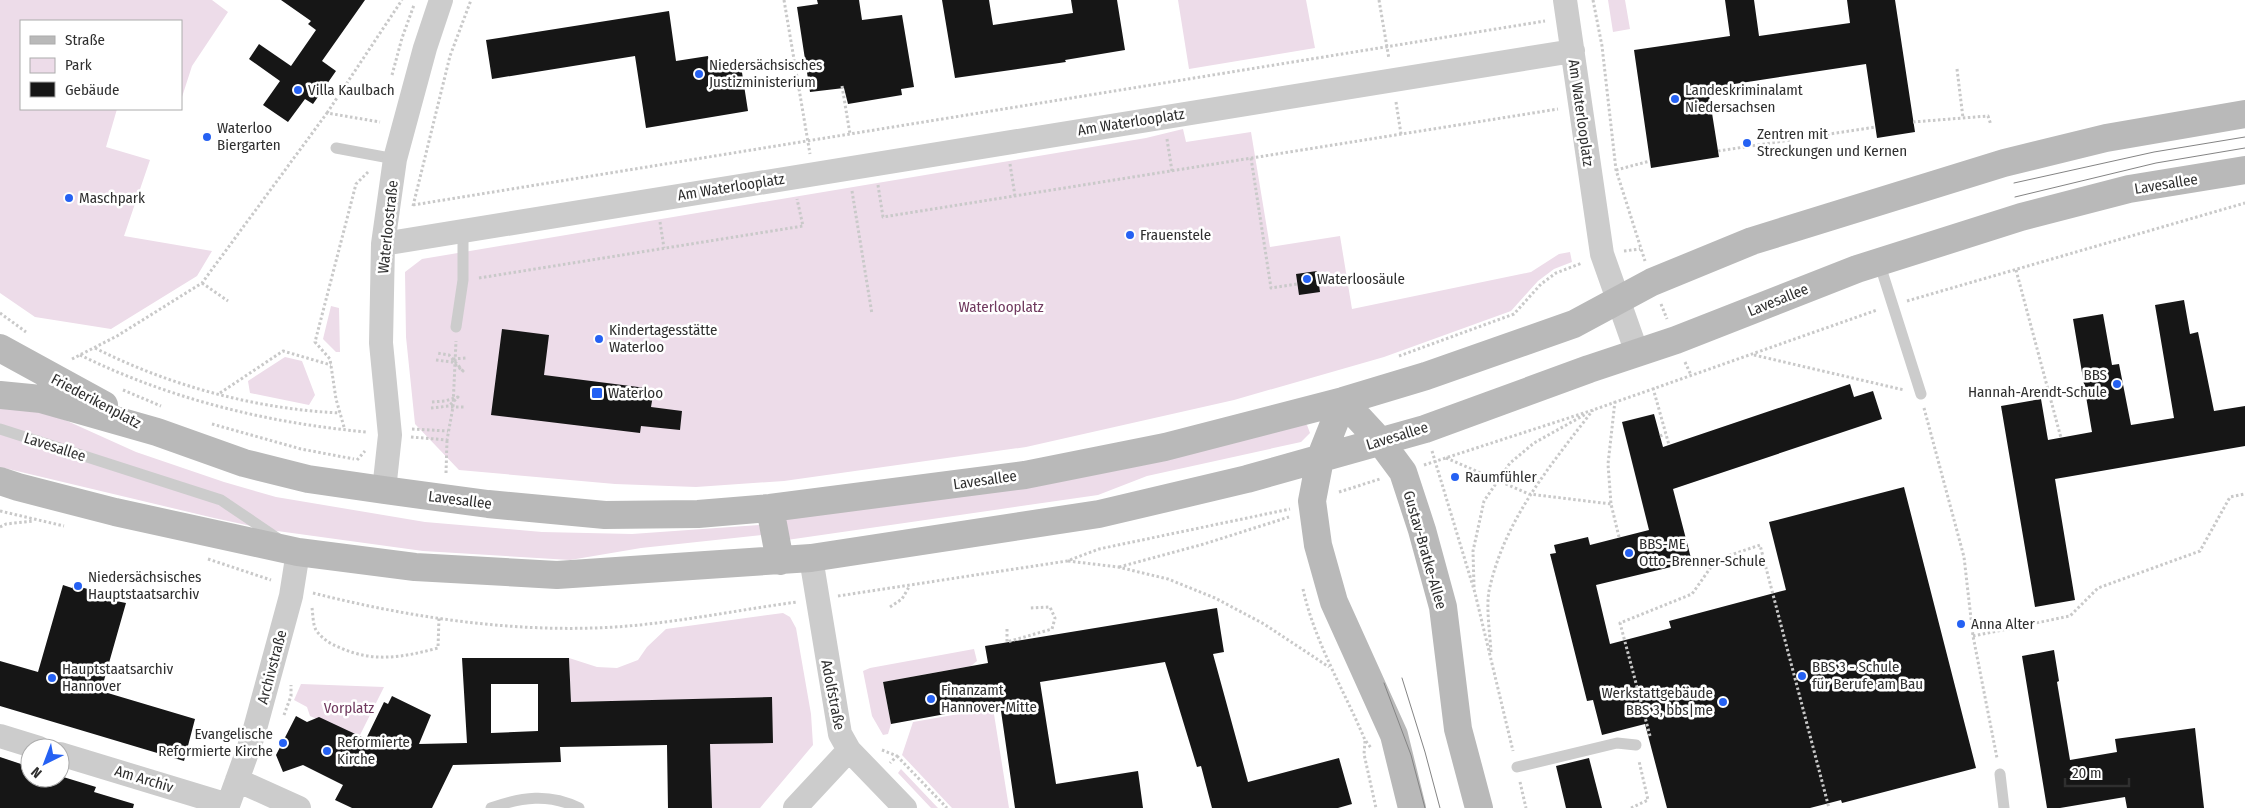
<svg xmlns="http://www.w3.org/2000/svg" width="2245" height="808" font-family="'Fira Sans Condensed',sans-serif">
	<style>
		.green { fill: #eddce9 }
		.building { fill: #161616; fill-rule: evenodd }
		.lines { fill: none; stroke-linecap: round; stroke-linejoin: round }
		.path { stroke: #c9c9c9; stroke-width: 3; stroke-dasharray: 2.5 2.5; stroke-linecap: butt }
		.lane { stroke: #ccc; stroke-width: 11 }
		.street { stroke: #ccc; stroke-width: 24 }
		.secondary { stroke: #b9b9b9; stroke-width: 28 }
		.tram { stroke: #848484; stroke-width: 1 }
		.poi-dot { fill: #2561f3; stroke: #fff; stroke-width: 2 }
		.labels { text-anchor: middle; stroke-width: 5; stroke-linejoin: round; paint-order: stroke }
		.poi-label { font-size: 15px; fill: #2f2f2f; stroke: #fff; text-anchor: start }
		.street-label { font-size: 15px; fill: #2f2f2f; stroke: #fff }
		.park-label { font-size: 15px; fill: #6f395e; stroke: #fff }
	</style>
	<rect width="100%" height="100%" fill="#fff"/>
	<path class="green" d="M0 0H212L228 12 192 66 182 97 181 21H21V109H117L106 147 150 160 124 236 212 251 197 276 111 329 35 317 0 293Z
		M1178 0H1306L1315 48 1189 69Z
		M1608 0H1625L1630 29 1613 32Z
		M1183 129 1186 142 1251 132 1270 247 1340 236 1352 309 1531 272 1559 254 1570 252 1572 262 1554 269 1538 281 1511 311 1384 357 1234 400 1026 447 784 481 696 487 615 484 459 470 415 424 406 337 405 272 422 259 1146 138Z
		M331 306 339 308 340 352H336L323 339Z
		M285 357 302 361 315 395 309 405 250 393 248 381Z
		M0 406 34 410 65 420 136 452 224 482 276 497 425 522 542 532 632 534 759 525 762 535 641 548 570 560 423 551 270 530 214 518 0 467Z
		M1301 423 1307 425 1310 433 1301 442 1147 476 1098 495 780 541 776 521Z
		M783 613 790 617 796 628 811 714 813 745 760 808H712L710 744 772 698 571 702 569 658 597 667 617 668 638 660 647 647 666 629Z
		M974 649 977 661 971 666 883 682 891 724 888 734 883 735 872 716 863 671 870 668Z
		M301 684 384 687 359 737 310 716 307 707 294 700Z
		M993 708 1009 808H952L902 755 913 722Z
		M901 769 938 808H931L898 773Z"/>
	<path class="building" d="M281 0H365L322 61 336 71 313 104 305 99 288 122 263 105 280 81 249 59 259 44 291 66 316 30 308 24 311 21Z
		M817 0H859L862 20 902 15 914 87 901 89 902 95 848 104 844 88 810 92 797 7 818 4Z
		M942 0H989L993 25 1073 13 1071 0H1117L1125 50 1065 60 1066 62 955 78Z
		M1725 0H1754L1759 36 1850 23 1847 0H1895L1915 132 1877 138 1866 64 1708 88 1719 157 1651 168 1634 50 1730 36Z
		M669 11 676 61 708 56 709 64 725 62 726 68 741 66 748 111 646 128 635 56 492 79 486 40Z
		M1317 271 1320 292 1299 295 1296 274Z
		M2184 300 2190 334 2198 332 2214 411 2245 406V446L2055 479 2075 600 2035 607 2001 406 2041 399 2048 440 2092 432 2073 319 2103 314 2112 365 2119 364 2131 425 2174 418 2155 305Z
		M502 329 549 335 544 375 654 389 651 407 682 411 680 430 641 426 640 433 491 415Z
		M1850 384 1854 397 1873 391 1882 419 1673 489 1692 562 1596 585 1610 644 1671 628 1669 621 1786 590 1769 522 1904 487 1976 768 1842 803 1841 800 1810 808H1667L1645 724 1602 735 1593 700 1587 701 1550 554 1556 553 1554 545 1588 537 1590 545 1649 530 1622 422 1654 414 1663 447Z
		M63 585 72 588 73 585 117 597 116 601 126 603 101 691 195 719 184 761 0 706V661L38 672Z
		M1217 608 1224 652 1213 654 1248 782 1339 758 1352 804 1338 808H1212L1201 766 1197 767 1165 662 1040 682 1056 784 1138 771 1143 808H1015L1000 704 891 724 883 682 988 663 985 646Z
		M2054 650 2059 681 2057 682 2070 760 2117 752 2115 739 2195 728 2204 808H2127L2125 797 2060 808H2047L2022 656Z
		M462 658H569L571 702 772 697 773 743 710 744 712 808H668L667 745 560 747 561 762 453 765 432 808H352L335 800 343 785 303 765 283 772 276 755 296 716 307 722 319 717 366 739 384 702 388 704 392 696 431 715 419 744 467 743ZM491 684H538V731L491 733Z
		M0 757 30 767V778H60V776L96 787 94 792 134 804 133 808H0Z
		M1589 758 1602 808H1566L1556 766Z"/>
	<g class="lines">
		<path class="path" d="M784 0 810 154
			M1379 0 1389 59
			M1593 0 1602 46 1616 170 1645 261
			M1957 69 1963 118
			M392 75 402 38 414 5
			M842 86 850 134
			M1396 102 1401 134
			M327 113 402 0
			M1913 122 1988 116 1991 125
			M1167 139 1172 171
			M1718 151 1876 127
			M1251 158 1271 288 1297 284
			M1010 164 1015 196
			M1616 170 1650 161
			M878 185 883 217 1558 109
			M852 191 872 314
			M413 205 1545 21
			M413 206 450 56 471 0
			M660 222 664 248
			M1624 251 1640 249
			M2016 270 2061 438
			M479 278 803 226 797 199
			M202 283 228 301
			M1907 301 2245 203
			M1661 304 1667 319
			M0 313 26 332
			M95 348C170 386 256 409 340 413
			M80 355C170 399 267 423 367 432
			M1754 355 1904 390
			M1399 356 1514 314 1541 284 1556 273 1582 263
			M72 359 117 336 202 283 327 113 380 122
			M453 359 466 358
			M436 360 452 362 463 371 449 355 437 353
			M1685 362 1691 375
			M1653 388 1669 445
			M123 390 161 406
			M220 393 283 351 331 365
			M1615 401 1608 464 1611 504 1619 537
			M451 407H466
			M431 408 449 406 458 397 445 401 431 402
			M1924 408 1964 557 1973 636 1997 758
			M212 424 301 449 354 459
			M344 427 336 399 330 359 315 342 356 184 369 171
			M412 429 448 431
			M1660 436 1665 434
			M411 437 447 440 453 407 456 341
			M1432 451 1475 593 1513 751
			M1446 458 1529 494 1611 504
			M357 460 365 451
			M1424 465 1593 410 1877 310
			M446 473 447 440
			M1339 492 1380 479
			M0 511 64 526
			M0 527 6 524 33 521
			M208 559 271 580
			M1068 561 1118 567 1168 579 1215 598 1264 624 1329 667
			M1119 567 1204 544 1289 517
			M1474 587 1473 551 1484 501 1510 463 1534 443 1586 414
			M1303 589C1315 643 1344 690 1365 740L1371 748
			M313 593C404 616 500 631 594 628 662 626 730 611 797 602
			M838 596 1067 561 1099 549 1290 509
			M890 607 902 599 909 587
			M312 608C313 615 313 625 316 630 322 639 332 645 341 648 374 663 404 657 438 648L439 618
			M1007 629V642L1052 629 1055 618 1050 607 1030 608
			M1973 636 2070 616 2098 588 2200 551 2230 497 2245 494
			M1491 652C1490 634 1486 608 1489 591 1504 520 1550 466 1593 410
			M284 715 291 696V685
			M1650 736 1620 623 1692 594 1716 560 1760 545 1829 808
			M1365 741 1364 754 1376 808
			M882 750 897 756 890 763
			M897 756 947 808
			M1520 782 1526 808
			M1631 808 1648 800 1639 761"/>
		<path class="lane" d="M336 148 395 159
			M1879 262 1921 394
			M456 327 463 280V231
			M0 429 221 500 280 540
			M1517 767 1617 743 1636 745
			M2000 774 2004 808
			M491 808C521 797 549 793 579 808"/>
		<path class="street" d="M1565 0 1602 254 1637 353
			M383 244 1573 51
			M384 490 390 435 381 343 383 244 395 159 425 48 441 0
			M811 558 840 734 849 750 905 808
			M0 736 39 748
			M60 754 228 805
			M237 780 299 808
			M227 808 253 736 291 596 298 552
			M795 808 849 750"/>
		<path class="secondary" d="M0 348 104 405
			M0 395 41 399 157 432 244 463 308 479 384 490 488 504 605 515 698 514 770 508 1025 475 1165 447 1343 401 1426 376 1574 324 1652 282 1752 241 2004 163 2106 138 2245 114
			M1343 401 1380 441 1403 472 1422 530 1443 607 1458 729 1479 808
			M1343 401 1320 459 1312 501 1318 545 1334 602 1394 735 1412 808
			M0 481 18 487 115 512 298 552 415 567 557 575 811 558 1099 514 1247 479 1425 429 1589 369 1676 340 1857 269 2021 217 2129 189 2245 170
			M770 508 780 561"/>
		<path class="tram" d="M2014 183 2154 152 2245 137
			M2015 197 2156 163 2245 148
			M1402 678 1425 752 1440 808
			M1384 683 1411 755 1425 808"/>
	</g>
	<g class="poi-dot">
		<circle cx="699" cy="74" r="5"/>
		<circle cx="298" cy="90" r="5"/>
		<circle cx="1675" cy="99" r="5"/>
		<circle cx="207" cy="137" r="5"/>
		<circle cx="1747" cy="143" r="5"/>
		<circle cx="69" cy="198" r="5"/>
		<circle cx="1130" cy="235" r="5"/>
		<circle cx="1307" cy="279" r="5"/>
		<circle cx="599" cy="339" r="5"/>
		<circle cx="2117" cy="384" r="5"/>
		<rect x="591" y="387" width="12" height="12" rx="2.5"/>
		<circle cx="1455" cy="477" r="5"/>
		<circle cx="1629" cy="553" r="5"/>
		<circle cx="78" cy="586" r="5"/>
		<circle cx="1961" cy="624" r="5"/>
		<circle cx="1802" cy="676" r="5"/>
		<circle cx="52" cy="678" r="5"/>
		<circle cx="931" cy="699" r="5"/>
		<circle cx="1723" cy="702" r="5"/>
		<circle cx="283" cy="743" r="5"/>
		<circle cx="327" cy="751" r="5"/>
	</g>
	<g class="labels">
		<g class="poi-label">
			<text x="709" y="70">Niedersächsisches<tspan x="709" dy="17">Justizministerium</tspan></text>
			<text x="308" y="95">Villa Kaulbach</text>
			<text x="1685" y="95">Landeskriminalamt<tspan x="1685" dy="17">Niedersachsen</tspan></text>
			<text x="217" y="133">Waterloo<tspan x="217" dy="17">Biergarten</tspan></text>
			<text x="1757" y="139">Zentren mit<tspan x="1757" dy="17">Streckungen und Kernen</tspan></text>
			<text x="79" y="203">Maschpark</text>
			<text x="1140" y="240">Frauenstele</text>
			<text x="1317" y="284">Waterloosäule</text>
			<text x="609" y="335">Kindertagesstätte<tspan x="609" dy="17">Waterloo</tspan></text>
			<text x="2107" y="380" text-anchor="end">BBS<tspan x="2107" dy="17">Hannah-Arendt-Schule</tspan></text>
			<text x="608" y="398">Waterloo</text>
			<text x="1465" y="482">Raumfühler</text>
			<text x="1639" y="549">BBS-ME<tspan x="1639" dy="17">Otto-Brenner-Schule</tspan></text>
			<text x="88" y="582">Niedersächsisches<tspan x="88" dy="17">Hauptstaatsarchiv</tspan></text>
			<text x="1971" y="629">Anna Alter</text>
			<text x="1812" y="672">BBS 3 - Schule<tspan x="1812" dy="17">für Berufe am Bau</tspan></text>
			<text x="62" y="674">Hauptstaatsarchiv<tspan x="62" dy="17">Hannover</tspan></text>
			<text x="941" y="695">Finanzamt<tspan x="941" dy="17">Hannover-Mitte</tspan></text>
			<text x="1713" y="698" text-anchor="end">Werkstattgebäude<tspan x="1713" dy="17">BBS 3, bbs|me</tspan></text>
			<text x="273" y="739" text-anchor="end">Evangelische<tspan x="273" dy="17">Reformierte Kirche</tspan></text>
			<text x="337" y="747">Reformierte<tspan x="337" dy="17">Kirche</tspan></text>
		</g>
		<g class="street-label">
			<text transform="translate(1581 113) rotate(82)" y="5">Am Waterlooplatz</text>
			<text transform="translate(1131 122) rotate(-9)" y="5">Am Waterlooplatz</text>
			<text transform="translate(2166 184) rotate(-9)" y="5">Lavesallee</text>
			<text transform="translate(731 187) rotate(-9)" y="5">Am Waterlooplatz</text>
			<text transform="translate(388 227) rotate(-84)" y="5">Waterloostraße</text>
			<text transform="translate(1778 300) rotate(-22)" y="5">Lavesallee</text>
			<text transform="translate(96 401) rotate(28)" y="5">Friederikenplatz</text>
			<text transform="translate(1397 436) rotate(-17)" y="5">Lavesallee</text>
			<text transform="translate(55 447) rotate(18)" y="5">Lavesallee</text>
			<text transform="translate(985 480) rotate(-8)" y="5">Lavesallee</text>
			<text transform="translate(460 500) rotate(7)" y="5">Lavesallee</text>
			<text transform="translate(1425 550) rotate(74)" y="5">Gustav-Bratke-Allee</text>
			<text transform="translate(272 667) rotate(-75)" y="5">Archivstraße</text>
			<text transform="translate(833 695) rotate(79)" y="5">Adolfstraße</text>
			<text transform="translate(144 779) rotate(17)" y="5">Am Archiv</text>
		</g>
		<g class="park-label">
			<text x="1001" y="312">Waterlooplatz</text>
			<text x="349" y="713">Vorplatz</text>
		</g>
	</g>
	<rect x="20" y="20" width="162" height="90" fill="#ffffff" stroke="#acacac"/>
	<rect x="30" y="36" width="25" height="8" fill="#b9b9b9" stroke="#acacac"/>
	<text x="65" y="45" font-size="15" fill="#2f2f2f">Straße</text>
	<rect x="30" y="58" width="25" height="15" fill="#eddce9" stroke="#acacac"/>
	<text x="65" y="70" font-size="15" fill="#2f2f2f">Park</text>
	<rect x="30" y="82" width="25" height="15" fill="#161616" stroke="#acacac"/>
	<text x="65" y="95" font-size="15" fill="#2f2f2f">Gebäude</text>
	<g transform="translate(45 763) rotate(222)"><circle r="24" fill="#ffffff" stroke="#acacac"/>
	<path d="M0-4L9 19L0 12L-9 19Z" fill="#2561f3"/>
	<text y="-8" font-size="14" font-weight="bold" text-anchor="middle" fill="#2f2f2f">N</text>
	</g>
	<path d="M2065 778v8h64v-8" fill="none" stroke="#2f2f2f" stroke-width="2.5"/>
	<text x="2072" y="778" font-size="15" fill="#2f2f2f" stroke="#ffffff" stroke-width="4" paint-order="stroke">20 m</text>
</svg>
